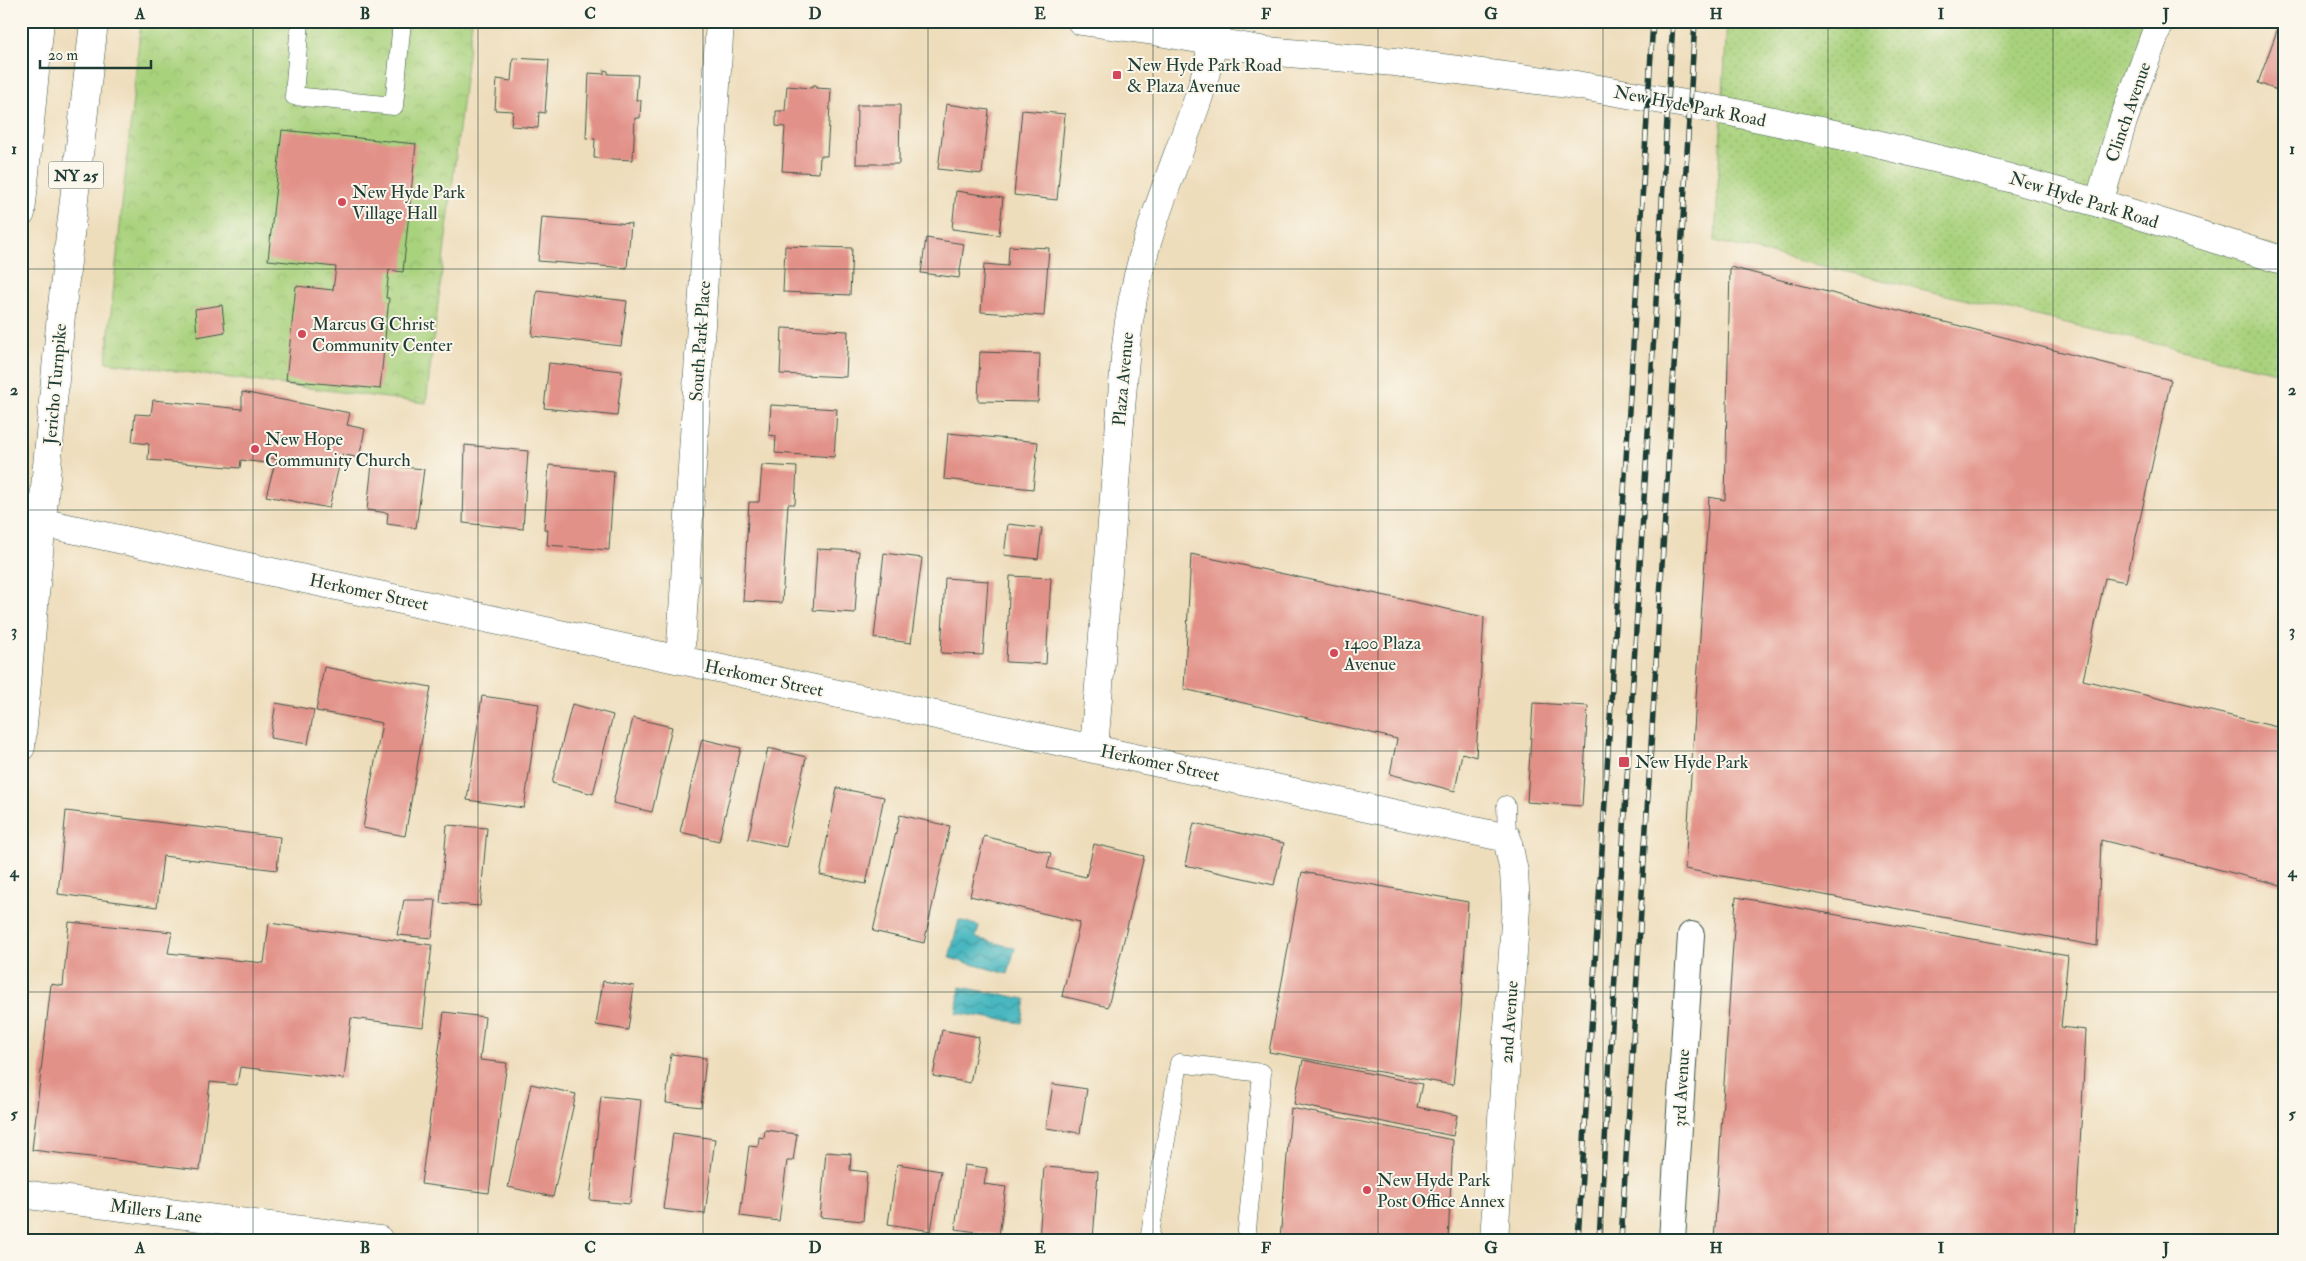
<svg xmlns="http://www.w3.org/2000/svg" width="2306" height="1261" font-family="'IM FELL Double Pica',serif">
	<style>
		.grass { fill: url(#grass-dots); stroke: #648858 }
		.park { fill: url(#park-crowns); stroke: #648858 }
		.water { fill: url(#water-waves); stroke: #347a7a }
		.building { fill: #e29188 }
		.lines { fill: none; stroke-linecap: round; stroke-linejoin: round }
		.service-casing { stroke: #3e5548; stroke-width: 19 }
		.pedestrian-casing { stroke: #3e5548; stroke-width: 28 }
		.minor-casing { stroke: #3e5548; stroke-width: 29 }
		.secondary-casing { stroke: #3e5548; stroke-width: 29 }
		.primary-casing { stroke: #3e5548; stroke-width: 29 }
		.service { stroke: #fff; stroke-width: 18 }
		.pedestrian { stroke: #fff; stroke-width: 26 }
		.minor { stroke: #fff; stroke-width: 28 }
		.secondary { stroke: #fff; stroke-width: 28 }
		.primary { stroke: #fff; stroke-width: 28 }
		.rail-casing { stroke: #1f3d34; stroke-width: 5.5 }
		.rail { stroke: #fbf7ec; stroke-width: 4; stroke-dasharray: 11; stroke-linecap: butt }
		.grid { fill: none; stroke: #1f3d34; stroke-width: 1; stroke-opacity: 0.55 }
		.poi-dot { fill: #d1495b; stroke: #fbf7ec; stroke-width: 2 }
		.labels { text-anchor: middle; stroke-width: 4; stroke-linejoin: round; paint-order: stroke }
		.shield { fill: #fbf7ec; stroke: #61756b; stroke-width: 1 }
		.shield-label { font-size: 16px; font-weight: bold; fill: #1f3d34 }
		.poi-label { font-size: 18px; fill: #1f3d34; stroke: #fbf7ec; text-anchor: start }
		.street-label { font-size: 18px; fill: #1f3d34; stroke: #fbf7ec }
		.neatline { fill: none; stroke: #1f3d34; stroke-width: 2 }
		.grid-label { font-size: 16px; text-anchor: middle; font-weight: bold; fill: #1f3d34 }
	</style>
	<defs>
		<pattern id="grass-dots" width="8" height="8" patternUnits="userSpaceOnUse" patternTransform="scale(1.25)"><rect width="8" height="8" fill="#a9d27d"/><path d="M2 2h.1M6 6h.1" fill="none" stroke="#91b56d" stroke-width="1.8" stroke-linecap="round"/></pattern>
		<pattern id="park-crowns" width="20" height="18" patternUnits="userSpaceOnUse" patternTransform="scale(1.25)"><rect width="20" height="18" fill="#a9d27d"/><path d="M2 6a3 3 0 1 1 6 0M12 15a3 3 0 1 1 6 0" fill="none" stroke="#91b56d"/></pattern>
		<pattern id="water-waves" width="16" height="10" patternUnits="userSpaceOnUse" patternTransform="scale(1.25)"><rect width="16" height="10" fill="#48b7c0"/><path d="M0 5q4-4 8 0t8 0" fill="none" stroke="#3b969d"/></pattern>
	</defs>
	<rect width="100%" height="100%" fill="#fbf7ec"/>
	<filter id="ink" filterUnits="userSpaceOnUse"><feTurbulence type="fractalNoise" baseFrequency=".02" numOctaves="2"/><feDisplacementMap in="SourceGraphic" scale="10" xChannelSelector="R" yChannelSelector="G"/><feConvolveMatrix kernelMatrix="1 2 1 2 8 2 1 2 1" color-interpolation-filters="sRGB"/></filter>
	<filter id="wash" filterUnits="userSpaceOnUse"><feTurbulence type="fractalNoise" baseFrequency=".0096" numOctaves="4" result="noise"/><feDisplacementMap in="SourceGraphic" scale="20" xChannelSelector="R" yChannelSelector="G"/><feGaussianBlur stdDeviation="1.12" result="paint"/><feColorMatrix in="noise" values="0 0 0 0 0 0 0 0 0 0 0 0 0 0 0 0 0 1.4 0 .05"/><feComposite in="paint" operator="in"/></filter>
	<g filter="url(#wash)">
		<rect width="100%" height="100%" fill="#edb"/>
		<path class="grass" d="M1727 21H2164L2112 191 2285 251V374L1715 241Z"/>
		<path class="park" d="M141 21H472L426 403 106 362Z"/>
		<path class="water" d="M959 920 979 926 976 938 1015 948 1008 974 949 958Z
			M960 987 1026 999 1022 1023 956 1013Z"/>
		<g id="blocks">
			<path class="building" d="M2278 28 2285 31V93L2258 83Z
				M513 58 549 60 545 113 539 112 538 128 511 126 513 111 495 110 497 79 511 81Z
				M604 70 608 71V74L638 75 636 100H641L640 118H635L633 160 594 158 595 139 586 138 589 73 604 74Z
				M813 85H816V88L831 89 827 156H820L819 173 782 171 785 127 776 126V111H785L787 86 812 88Z
				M946 104 989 110 982 174 938 169Z
				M857 105H900L899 164H856Z
				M1022 110 1065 114 1057 200 1014 195Z
				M282 130 416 144 403 272 389 270 386 298H389L380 389 286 380 296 286 333 290 336 267 268 260Z
				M956 191 1003 198 999 235 952 229Z
				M542 217 631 224 627 268 538 261Z
				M926 238 964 244 959 278 921 273Z
				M785 246 852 248 850 295 783 292Z
				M1009 246 1049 248 1044 316 981 312 984 264 1008 266Z
				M1730 267 2171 380 2126 582 2105 578 2083 680 2285 729V886L2101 840 2097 946 1685 869 1709 497 1725 500Z
				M537 290 627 301 621 346 532 336Z
				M222 305 225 332 197 337 195 309Z
				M782 328 848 331 846 377 780 374Z
				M980 352 1040 354 1038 402 978 401Z
				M549 363 622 371 617 416 544 408Z
				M242 392 350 413 347 425 365 429 359 458 342 454 329 508 266 496 276 459 268 458 266 463 241 460 240 468 148 460 149 444 132 442 135 414 151 415 153 400 242 409Z
				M771 405 837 409 834 457 775 453 776 436 769 435Z
				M948 433 1038 442 1033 489 944 479Z
				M465 445 528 451 523 529 463 523Z
				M372 464 424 469 416 528 387 524 388 513 367 510Z
				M549 465 614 471 609 550 547 545 548 530 544 529Z
				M762 465 797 467 795 504H788L782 603 743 601 749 502H759Z
				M1008 524 1042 528 1038 559 1004 555Z
				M817 549 859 551 855 613 813 610Z
				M884 553 922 558 911 643 874 638Z
				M1191 554 1484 617 1476 757 1462 753 1455 791 1390 774 1397 739 1184 689Z
				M1010 576 1051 578 1046 664 1006 662Z
				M945 578 988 581 983 655 941 653Z
				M324 667 431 687 405 836 363 828 382 723 316 711Z
				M482 696 539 704 524 808 467 800Z
				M276 703 314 710 308 744 270 738Z
				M1533 703 1588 706 1582 806 1527 802Z
				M572 704 613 715 593 794 552 783Z
				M633 718 672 727 652 812 613 803Z
				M702 739 741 748 719 841 680 832Z
				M768 748 806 757 786 847 748 839Z
				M837 788 884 797 866 884 820 875Z
				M66 811 280 837 277 870 163 856 157 907 58 894Z
				M900 815 950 826 924 943 873 931Z
				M1194 823 1284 843 1274 885 1185 865Z
				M447 825 487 828 480 906 440 903Z
				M984 836 1051 853 1047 868 1086 877 1094 844 1144 856 1108 1007 1062 996 1080 922 970 896Z
				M1302 872 1468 902 1461 1010 1453 1085 1269 1052Z
				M1736 897 2068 956 2061 1027 2086 1030 2075 1240H1714Z
				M404 900H436L432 938 397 935Z
				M69 922 172 932 168 953 264 963 269 923 432 945 423 1027 351 1018 344 1079 240 1067 237 1085 210 1082 200 1170 32 1150 51 984 63 986Z
				M603 981 634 986 628 1030 596 1025Z
				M444 1012 485 1017 480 1060 507 1063 489 1193 421 1184Z
				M942 1030 979 1037 970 1083 933 1076Z
				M671 1054 706 1058 701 1107 666 1103Z
				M1303 1060 1422 1084 1417 1107 1457 1115 1453 1136 1294 1104Z
				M531 1084 576 1094 553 1197 508 1187Z
				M1053 1084 1087 1089 1080 1133 1046 1128Z
				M601 1096 641 1100 630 1204 590 1200Z
				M1291 1108 1453 1140 1448 1240H1280Z
				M765 1130 797 1134 793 1161H787L779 1221 740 1216 749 1146 758 1147 759 1137 764 1138Z
				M673 1133 715 1139 705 1214 663 1209Z
				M826 1152 851 1154 850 1170 867 1172 863 1221 820 1217Z
				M897 1164 941 1171 931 1231 888 1224Z
				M964 1165 987 1168 984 1184 1006 1187 999 1235 955 1229Z
				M1044 1167 1098 1171 1093 1240H1039Z"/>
		</g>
	</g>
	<g filter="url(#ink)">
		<use href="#blocks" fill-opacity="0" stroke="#3e5548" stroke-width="1"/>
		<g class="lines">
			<defs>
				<path id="service" d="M300 21 294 96 394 106 402 21
					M1506 805 1507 838
					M1149 1240 1179 1063 1262 1073 1246 1240"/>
				<path id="pedestrian" d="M1672 1240 1691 935"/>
				<path id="minor" d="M2099 203 2123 121 2160 21
					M21 518 1507 838 1514 872 1516 907 1494 1240
					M680 660 720 21
					M1094 749 1126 346C1134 258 1168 184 1197 102 1206 76 1212 48 1218 21
					M21 1194 379 1240"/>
				<path id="secondary" d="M1081 21 1154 31 1266 51 1395 62 1576 85 1731 112 1853 138 1962 165 2099 203 2285 261"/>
				<path id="primary" d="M21 213 40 21
					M21 747 61 315 93 31 92 21"/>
			</defs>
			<use href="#service" class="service-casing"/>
			<use href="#pedestrian" class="pedestrian-casing"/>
			<use href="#minor" class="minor-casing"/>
			<use href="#secondary" class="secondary-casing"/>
			<use href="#primary" class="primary-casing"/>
			<use href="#service" class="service"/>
			<use href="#pedestrian" class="pedestrian"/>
			<use href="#minor" class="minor"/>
			<use href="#secondary" class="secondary"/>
			<use href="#primary" class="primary"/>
			<defs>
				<path id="rail" d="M1578 1240 1653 21
					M1599 1240 1673 21
					M1621 1240 1695 21"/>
			</defs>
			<use href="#rail" class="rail-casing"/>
			<use href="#rail" class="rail"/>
		</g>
	</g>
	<path class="grid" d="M253 21V1240M478 21V1240M703 21V1240M928 21V1240M1153 21V1240M1378 21V1240M1603 21V1240M1828 21V1240M2053 21V1240M21 269H2285M21 510H2285M21 751H2285M21 992H2285"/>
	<g class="poi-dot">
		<rect x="1112" y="70" width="10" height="10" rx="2.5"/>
		<circle cx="342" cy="202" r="5"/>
		<circle cx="302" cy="334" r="5"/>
		<circle cx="255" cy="449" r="5"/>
		<circle cx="1334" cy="653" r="5"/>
		<rect x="1618" y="756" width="12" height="12" rx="2.5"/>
		<circle cx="1367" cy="1190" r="5"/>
	</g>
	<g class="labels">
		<rect class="shield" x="48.5" y="161.5" width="55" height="27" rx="4"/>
		<g class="shield-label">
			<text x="76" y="181">NY 25</text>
		</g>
		<g class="poi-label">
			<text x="1127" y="71">New Hyde Park Road<tspan x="1127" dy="21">&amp; Plaza Avenue</tspan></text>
			<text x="352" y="198">New Hyde Park<tspan x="352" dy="21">Village Hall</tspan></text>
			<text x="312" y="330">Marcus G Christ<tspan x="312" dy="21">Community Center</tspan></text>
			<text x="265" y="445">New Hope<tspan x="265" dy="21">Community Church</tspan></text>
			<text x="1344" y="649">1400 Plaza<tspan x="1344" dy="21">Avenue</tspan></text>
			<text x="1635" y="768">New Hyde Park</text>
			<text x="1377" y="1186">New Hyde Park<tspan x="1377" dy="21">Post Office Annex</tspan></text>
		</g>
		<g class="street-label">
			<text transform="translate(1690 106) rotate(11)" y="6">New Hyde Park Road</text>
			<text transform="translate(2128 112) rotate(-71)" y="6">Clinch Avenue</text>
			<text transform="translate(2084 200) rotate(17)" y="6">New Hyde Park Road</text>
			<text transform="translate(700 341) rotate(-86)" y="6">South Park Place</text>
			<text transform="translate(1123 379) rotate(-85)" y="6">Plaza Avenue</text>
			<text transform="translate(55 384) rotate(-85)" y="6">Jericho Turnpike</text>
			<text transform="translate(369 592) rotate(12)" y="6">Herkomer Street</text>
			<text transform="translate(764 678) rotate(12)" y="6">Herkomer Street</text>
			<text transform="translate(1160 763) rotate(12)" y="6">Herkomer Street</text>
			<text transform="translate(1509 1022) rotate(-86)" y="6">2nd Avenue</text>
			<text transform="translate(1681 1088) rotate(-87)" y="6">3rd Avenue</text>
			<text transform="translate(156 1211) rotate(7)" y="6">Millers Lane</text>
		</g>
	</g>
	<rect width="2306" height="1261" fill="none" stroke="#fbf7ec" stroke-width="55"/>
	<path d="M40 60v8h111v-8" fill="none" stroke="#1f3d34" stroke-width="2.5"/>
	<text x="48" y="60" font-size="15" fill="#1f3d34" stroke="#fbf7ec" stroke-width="4" paint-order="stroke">20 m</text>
	<rect x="28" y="28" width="2250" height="1206" class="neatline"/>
	<g class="grid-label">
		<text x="140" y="19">A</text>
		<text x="365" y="19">B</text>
		<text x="590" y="19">C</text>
		<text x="815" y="19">D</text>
		<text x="1040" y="19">E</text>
		<text x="1266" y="19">F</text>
		<text x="1491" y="19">G</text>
		<text x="1716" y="19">H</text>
		<text x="1941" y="19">I</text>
		<text x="2166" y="19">J</text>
		<text x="14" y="154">1</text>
		<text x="2292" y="154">1</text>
		<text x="14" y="395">2</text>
		<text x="2292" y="395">2</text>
		<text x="14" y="636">3</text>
		<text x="2292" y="636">3</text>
		<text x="14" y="877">4</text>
		<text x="2292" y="877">4</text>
		<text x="14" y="1119">5</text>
		<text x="2292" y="1119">5</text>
		<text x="140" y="1253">A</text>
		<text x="365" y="1253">B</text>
		<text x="590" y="1253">C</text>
		<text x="815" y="1253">D</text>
		<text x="1040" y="1253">E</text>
		<text x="1266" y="1253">F</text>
		<text x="1491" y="1253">G</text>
		<text x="1716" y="1253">H</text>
		<text x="1941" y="1253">I</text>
		<text x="2166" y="1253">J</text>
	</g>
</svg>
